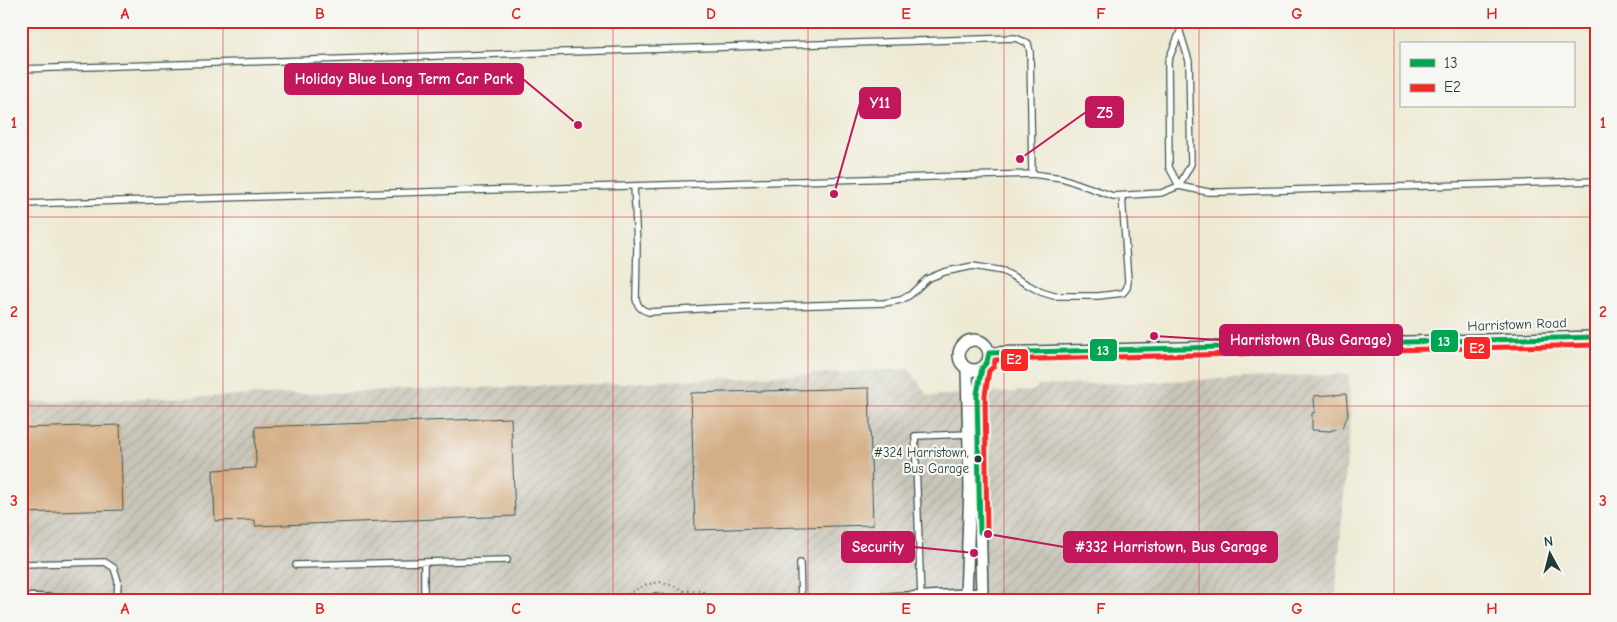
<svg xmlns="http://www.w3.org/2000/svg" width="1617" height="622" font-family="'Comic Neue',sans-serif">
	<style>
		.industrial { fill: url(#industrial-furrows) }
		.building { fill: #d4ae85 }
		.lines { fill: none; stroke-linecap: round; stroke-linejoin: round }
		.lane-casing { stroke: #3e574c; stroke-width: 8 }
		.street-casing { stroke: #3e574c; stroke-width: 14 }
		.path { stroke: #3e574c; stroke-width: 2.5; stroke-dasharray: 1 4; stroke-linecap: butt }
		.lane { stroke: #fff; stroke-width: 5.5 }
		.street { stroke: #fff; stroke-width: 11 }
		.bus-1-casing { stroke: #f6f6f2; stroke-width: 9 }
		.bus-2-casing { stroke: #f6f6f2; stroke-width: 9 }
		.bus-1 { stroke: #00a651; stroke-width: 5 }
		.bus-2 { stroke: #f52a26; stroke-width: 5 }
		.grid { fill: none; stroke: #d62828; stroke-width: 1; stroke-opacity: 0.55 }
		.bus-dot { fill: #1f3d34; stroke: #f6f6f2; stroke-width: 2 }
		.labels { text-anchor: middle; stroke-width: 4.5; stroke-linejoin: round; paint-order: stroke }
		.bus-label { font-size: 13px; fill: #1f3d34; stroke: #f6f6f2; text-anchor: end }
		.street-label { font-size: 14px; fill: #1f3d34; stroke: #f6f6f2 }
		.leader { fill: none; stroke: #c2185b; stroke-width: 2 }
		.callout-dot { fill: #c2185b; stroke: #f6f6f2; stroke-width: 2 }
		.callout { fill: #c2185b; stroke: #c2185b; stroke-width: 2 }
		.callout-label { font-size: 15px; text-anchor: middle; font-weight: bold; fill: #fff }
		.line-badge { stroke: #f6f6f2; stroke-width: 2 }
		.badge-label { font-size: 14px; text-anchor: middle; font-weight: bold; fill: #fff }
		.neatline { fill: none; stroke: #d62828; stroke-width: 2 }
		.grid-label { font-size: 16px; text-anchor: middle; font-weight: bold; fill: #d62828 }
	</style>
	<defs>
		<pattern id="industrial-furrows" width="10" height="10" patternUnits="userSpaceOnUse" patternTransform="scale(1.25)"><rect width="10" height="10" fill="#c8c4b8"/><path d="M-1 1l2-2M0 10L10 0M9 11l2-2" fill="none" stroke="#aba99f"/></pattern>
	</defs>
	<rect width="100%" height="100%" fill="#f6f6f2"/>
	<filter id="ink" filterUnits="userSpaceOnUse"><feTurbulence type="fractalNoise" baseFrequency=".02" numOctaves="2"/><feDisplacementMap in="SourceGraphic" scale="10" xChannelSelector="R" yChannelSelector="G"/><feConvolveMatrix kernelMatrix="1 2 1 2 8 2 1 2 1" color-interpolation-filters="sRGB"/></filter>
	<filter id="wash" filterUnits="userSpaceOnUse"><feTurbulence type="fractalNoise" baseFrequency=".0096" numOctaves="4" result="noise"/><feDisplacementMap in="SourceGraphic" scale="20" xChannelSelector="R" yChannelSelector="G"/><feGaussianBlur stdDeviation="1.12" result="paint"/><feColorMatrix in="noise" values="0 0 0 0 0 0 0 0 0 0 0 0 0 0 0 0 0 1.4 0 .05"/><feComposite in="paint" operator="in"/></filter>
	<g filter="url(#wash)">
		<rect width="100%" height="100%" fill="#ede9d3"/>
		<path class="industrial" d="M909 369 928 396 1033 391 1039 386 1349 374 1350 424 1335 601H21V403L627 383Z"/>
		<g id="blocks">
			<path class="building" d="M869 388 873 525 695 530 691 393Z
				M1346 394 1348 416 1342 427 1330 431 1312 430V413L1315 412 1314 396Z
				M511 418 515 516 255 526V520L215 521 213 470 256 468 255 427Z
				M120 425 123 510 21 513V428Z"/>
		</g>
	</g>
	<g filter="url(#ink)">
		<use href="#blocks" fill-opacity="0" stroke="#3e574c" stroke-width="1"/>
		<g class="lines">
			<defs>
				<path id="lane" d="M21 69 1015 38 1028 43 1030 52 1032 174
					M634 186 637 246 636 299C638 307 641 310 649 312L715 308 884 303 901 300 910 295 927 279 944 272 973 266 1003 271 1041 292 1054 296H1098L1123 293 1127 288 1128 281 1122 196
					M1179 186 1191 164 1189 61 1180 32 1181 21
					M1179 186 1169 167 1168 61 1180 32
					M21 204 1032 174 1062 178 1113 196 1161 193 1179 186 1208 192H1221L1596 181
					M424 562V601
					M800 563 801 601
					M21 564 105 562 114 568 118 581 117 601
					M296 565 507 560
					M921 598 915 436 969 434"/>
				<path id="street" d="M959 355a15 15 0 1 1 30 0a15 15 0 1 1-30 0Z
					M989 353 1596 337
					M966 596 970 488 967 369
					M21 599 72 601
					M652 601 656 599 666 601
					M850 601 982 594 977 394 982 368"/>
			</defs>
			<use href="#lane" class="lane-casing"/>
			<use href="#street" class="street-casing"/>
			<path class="path" d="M612 601 613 596 629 594 644 585 660 582 672 585 684 591H703L705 601"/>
			<use href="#lane" class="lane"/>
			<use href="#street" class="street"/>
			<defs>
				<path id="bus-1" d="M989 353 1596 337
					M980 532 977 394 982 368 987 362 989 353"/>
				<path id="bus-2" d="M987 532 985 395 989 371 994 366 995 360 1596 345"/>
			</defs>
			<use href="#bus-1" class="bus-1-casing"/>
			<use href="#bus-2" class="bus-2-casing"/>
			<use href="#bus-1" class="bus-1"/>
			<use href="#bus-2" class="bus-2"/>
		</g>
	</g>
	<path class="grid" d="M223 21V601M418 21V601M613 21V601M808 21V601M1004 21V601M1199 21V601M1394 21V601M21 217H1596M21 406H1596"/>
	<circle class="bus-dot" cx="978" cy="459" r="4.5"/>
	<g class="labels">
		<g class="bus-label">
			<text x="969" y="457">#324 Harristown,<tspan x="969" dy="16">Bus Garage</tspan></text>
		</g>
		<g class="street-label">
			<text transform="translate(1517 324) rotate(-2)" y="5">Harristown Road</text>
		</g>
	</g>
	<path class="leader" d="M578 125L523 79M834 194L860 103M1020 159L1086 112M1154 336L1220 340M988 534L1064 547M974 553L914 547"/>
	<g class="callout-dot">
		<circle cx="578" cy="125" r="5"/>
		<circle cx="834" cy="194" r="5"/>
		<circle cx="1020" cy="159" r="5"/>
		<circle cx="1154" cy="336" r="5"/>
		<circle cx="988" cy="534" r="5"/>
		<circle cx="974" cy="553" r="5"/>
	</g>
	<g class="callout">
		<rect x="285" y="64" width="238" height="30" rx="5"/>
		<rect x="860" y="88" width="40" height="30" rx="5"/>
		<rect x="1086" y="97" width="37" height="30" rx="5"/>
		<rect x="1220" y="325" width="182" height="30" rx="5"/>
		<rect x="1064" y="532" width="213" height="30" rx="5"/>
		<rect x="842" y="532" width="72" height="30" rx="5"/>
	</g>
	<g class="callout-label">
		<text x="404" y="84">Holiday Blue Long Term Car Park</text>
		<text x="880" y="108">Y11</text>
		<text x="1105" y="118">Z5</text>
		<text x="1311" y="345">Harristown (Bus Garage)</text>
		<text x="1171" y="552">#332 Harristown, Bus Garage</text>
		<text x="878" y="552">Security</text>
	</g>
	<g class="line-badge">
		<rect x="1430" y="329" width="29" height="24" rx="5" fill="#00a651"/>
		<rect x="1463" y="336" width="28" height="24" rx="5" fill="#f52a26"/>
		<rect x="1089" y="338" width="29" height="24" rx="5" fill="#00a651"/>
		<rect x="1000" y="348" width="29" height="24" rx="5" fill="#f52a26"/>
	</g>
	<g class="badge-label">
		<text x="1444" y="346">13</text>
		<text x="1477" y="353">E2</text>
		<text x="1103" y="355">13</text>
		<text x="1014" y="364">E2</text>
	</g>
	<rect width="1617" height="622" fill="none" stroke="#f6f6f2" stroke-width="55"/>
	<rect x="1400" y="42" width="175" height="65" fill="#f6f6f2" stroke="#a0aca6"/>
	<rect x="1410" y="59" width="25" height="8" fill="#00a651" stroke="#a0aca6"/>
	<text x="1444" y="68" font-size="15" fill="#1f3d34">13</text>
	<rect x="1410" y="84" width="25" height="8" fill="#f52a26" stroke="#a0aca6"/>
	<text x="1444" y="92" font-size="15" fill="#1f3d34">E2</text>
	<g transform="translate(1550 554) rotate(353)" stroke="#f6f6f2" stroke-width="4" paint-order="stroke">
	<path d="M0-4L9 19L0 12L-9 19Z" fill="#1f3d34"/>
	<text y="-8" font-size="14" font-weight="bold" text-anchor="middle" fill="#1f3d34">N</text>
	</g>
	<rect x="28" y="28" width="1562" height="566" class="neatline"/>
	<g class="grid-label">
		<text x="125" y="19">A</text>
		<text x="320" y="19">B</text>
		<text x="516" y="19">C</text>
		<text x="711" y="19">D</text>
		<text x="906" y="19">E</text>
		<text x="1101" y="19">F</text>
		<text x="1297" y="19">G</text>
		<text x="1492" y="19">H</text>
		<text x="14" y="128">1</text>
		<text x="1603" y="128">1</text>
		<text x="14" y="317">2</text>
		<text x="1603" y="317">2</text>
		<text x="14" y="506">3</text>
		<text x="1603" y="506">3</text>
		<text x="125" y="614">A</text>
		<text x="320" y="614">B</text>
		<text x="516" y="614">C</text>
		<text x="711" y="614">D</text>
		<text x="906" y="614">E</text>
		<text x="1101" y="614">F</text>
		<text x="1297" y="614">G</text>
		<text x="1492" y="614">H</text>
	</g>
</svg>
